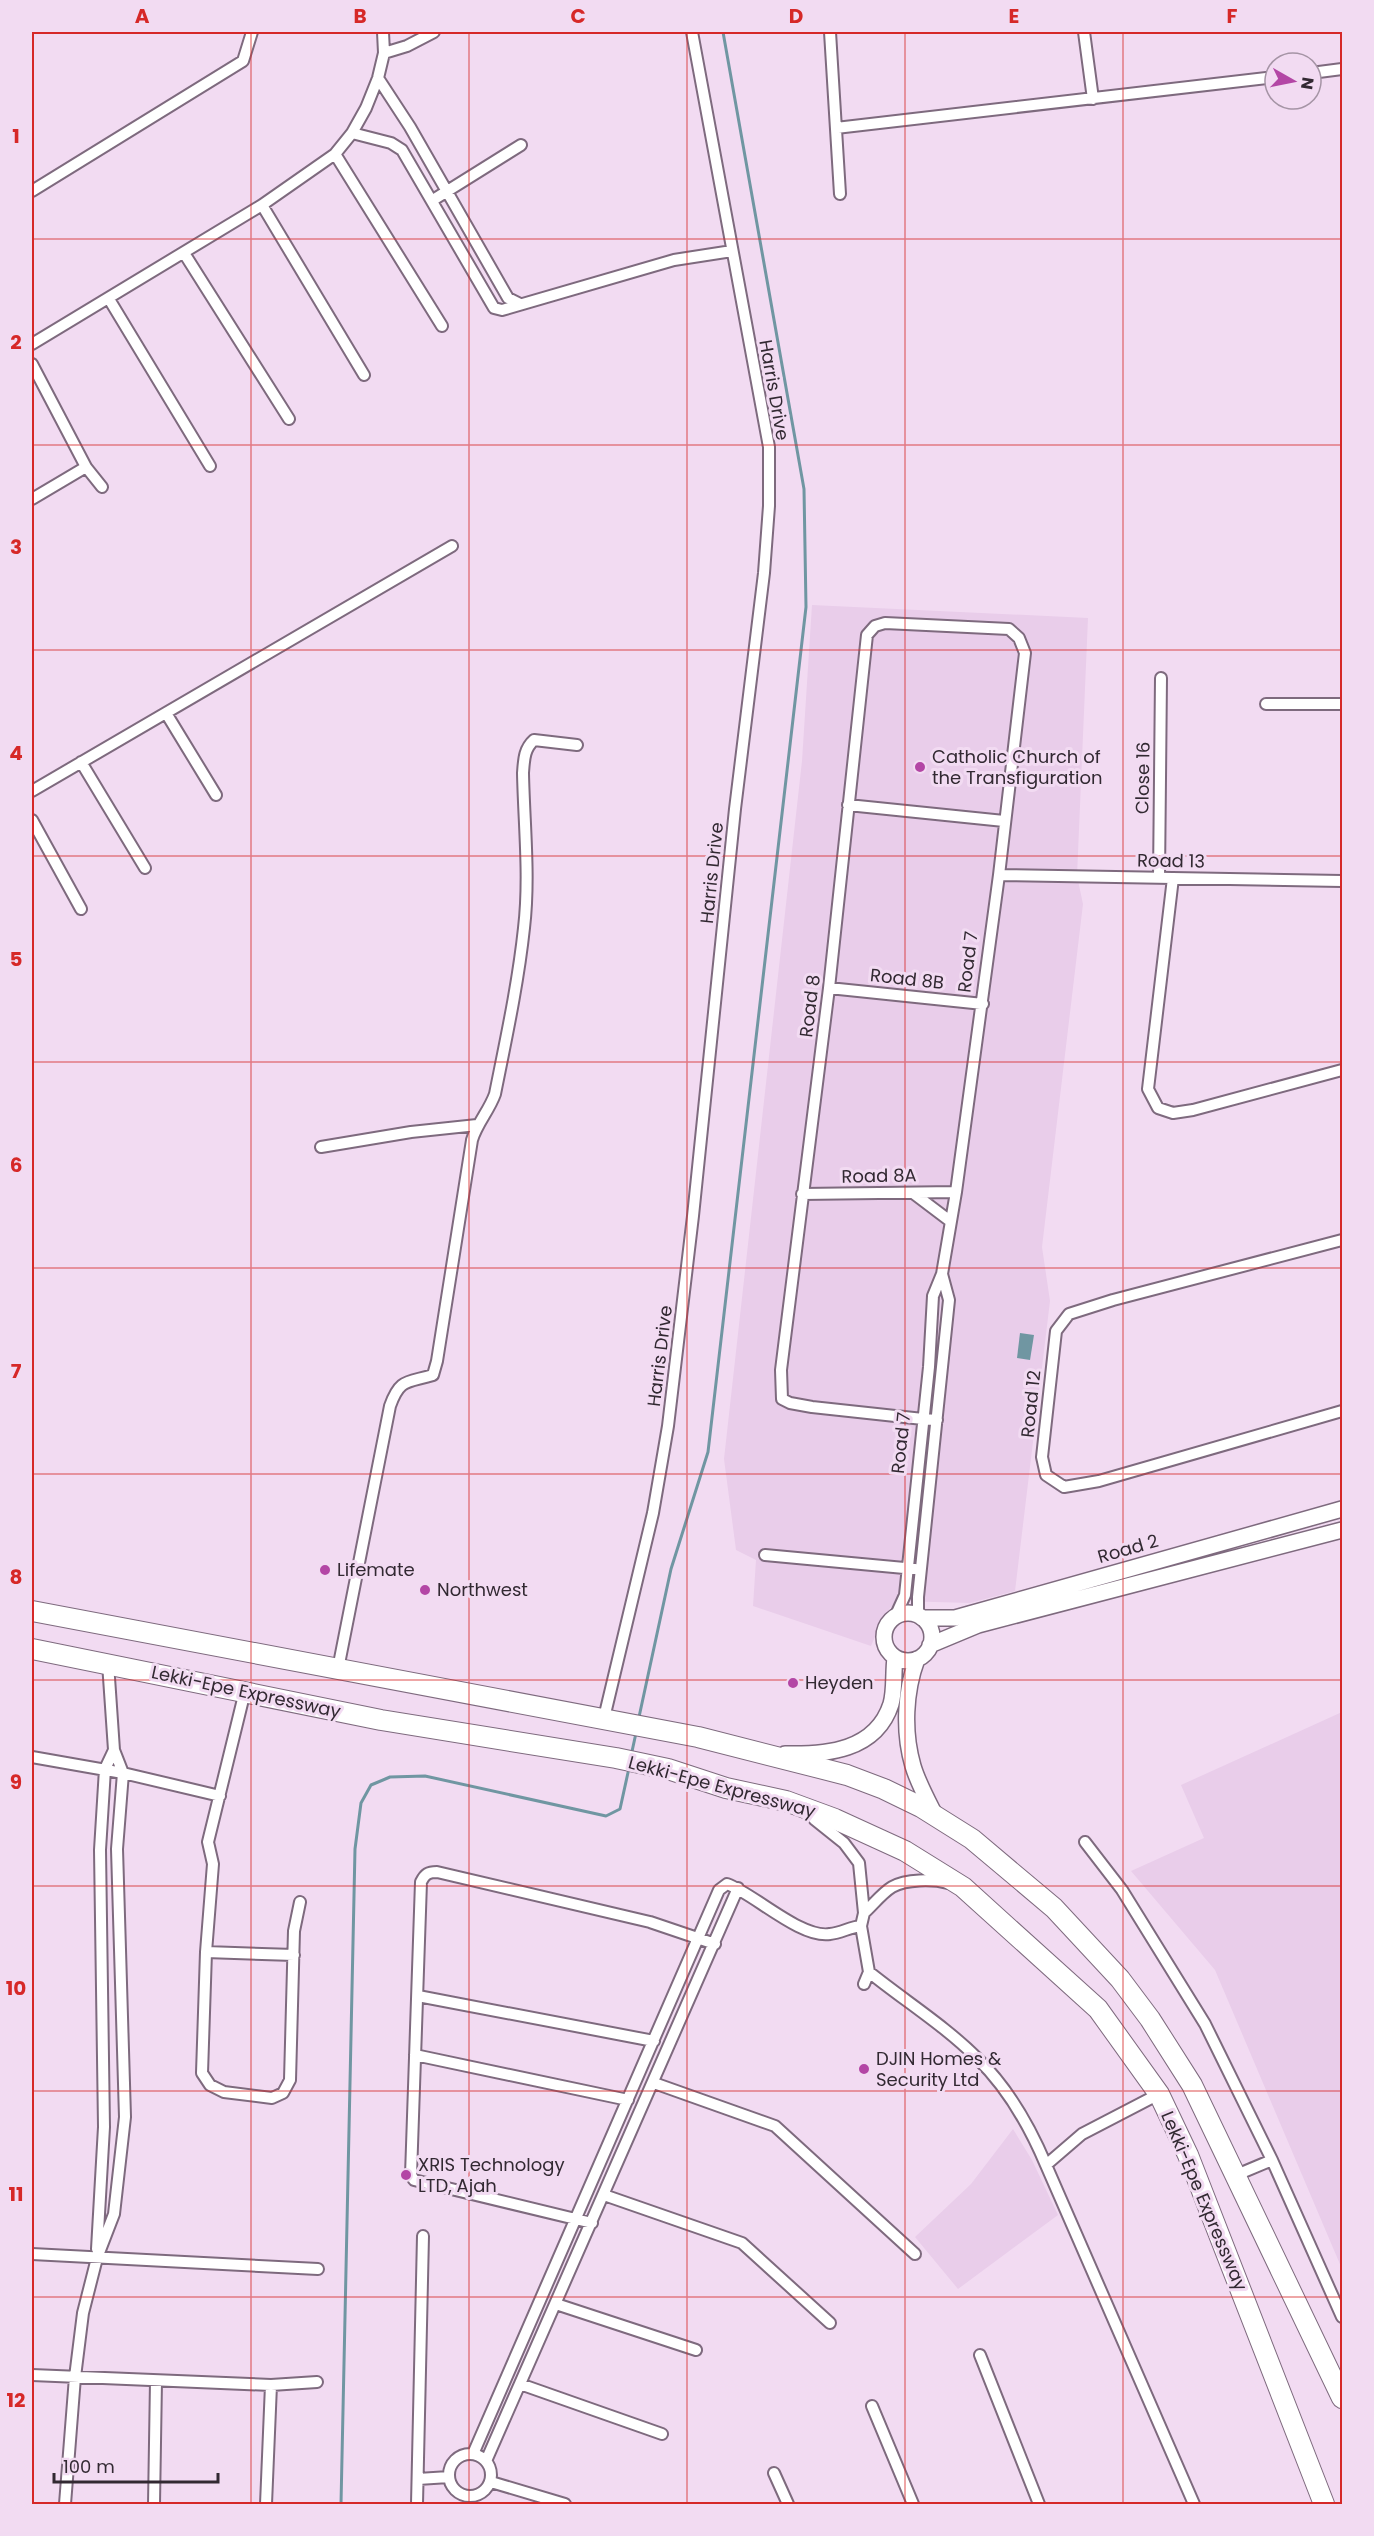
<svg xmlns="http://www.w3.org/2000/svg" width="1374" height="2536" font-family="Poppins,sans-serif">
	<style>
		.built { fill: #e9cdea }
		.water { fill: #7096a2 }
		.lines { fill: none; stroke-linecap: round; stroke-linejoin: round }
		.stream { stroke: #7096a2; stroke-width: 3 }
		.street-casing { stroke: #7e6a7e; stroke-width: 14 }
		.secondary-casing { stroke: #7e6a7e; stroke-width: 18 }
		.highway-casing { stroke: #7e6a7e; stroke-width: 22 }
		.street { stroke: #fff; stroke-width: 10 }
		.secondary { stroke: #fff; stroke-width: 15 }
		.highway { stroke: #fff; stroke-width: 20 }
		.grid { fill: none; stroke: #d62828; stroke-width: 1.5; stroke-opacity: 0.55 }
		.poi-dot { fill: #b346a5; stroke: #f2dbf2; stroke-width: 2 }
		.labels { text-anchor: middle; stroke-width: 6; stroke-linejoin: round; paint-order: stroke }
		.street-label { font-size: 18px; fill: #322932; stroke: #f2dbf2 }
		.poi-label { font-size: 18px; fill: #322932; stroke: #f2dbf2; text-anchor: start }
		.neatline { fill: none; stroke: #d62828; stroke-width: 2 }
		.grid-label { font-size: 20px; text-anchor: middle; font-weight: bold; fill: #d62828 }
	</style>
	<rect width="100%" height="100%" fill="#f2dbf2"/>
	<path class="built" d="M812 605 1088 618 1077 876 1083 904 1042 1247 1050 1301 1015 1591 970 1603 900 1601 890 1608 882 1620 871 1646 753 1606 756 1560 736 1550 724 1459 802 761Z
		M1342 1712V2269L1215 1970 1131 1871 1204 1838 1181 1785Z
		M1013 2129 1032 2160 1058 2215 958 2289 915 2237 971 2184Z"/>
	<path class="water" d="M1020 1333 1034 1335 1030 1360 1017 1358Z"/>
	<g class="lines">
		<path class="stream" d="M639 1717 671 1569 708 1452 806 607 804 489 723 32
			M631 1756 636 1733
			M341 2504 355 1849 361 1803 371 1785 390 1777 425 1776 606 1816 620 1809 629 1768"/>
		<defs>
			<path id="street" d="M830 32 840 194
				M1084 32 1093 99
				M384 53 407 46 434 32
				M1311 73 1342 69
				M378 78 410 127 508 298 520 304
				M836 128 1275 77
				M352 133 391 143 402 150 494 308 502 310 674 260 732 251
				M335 154 442 326
				M32 191 243 61 252 32
				M433 200 521 145
				M262 205 364 375
				M184 253 289 419
				M109 299 210 466
				M32 344 262 205 335 154 352 133 366 108 378 78 384 53 383 32
				M32 364 86 467 102 487
				M32 499 86 467
				M1266 704H1342
				M166 713 216 795
				M81 762 145 868
				M32 791 452 546
				M848 805 1004 821
				M32 820 81 909
				M999 875 1342 881
				M1159 878 1161 678
				M1173 878 1148 1089 1158 1108 1173 1113 1193 1110 1342 1070
				M829 988 983 1004
				M321 1147 411 1132 477 1125
				M913 1193 950 1221
				M802 1194 956 1192
				M1342 1240 1113 1300 1069 1314 1056 1331 1042 1457 1046 1475 1064 1487 1099 1481 1342 1411
				M765 1555 915 1569
				M918 1616V1597L949 1300 942 1274
				M895 1617 905 1595 929 1367 933 1296 942 1274 956 1192 999 875 1025 653 1019 638 1009 629 885 623 875 626 867 635 829 988 781 1370 782 1399 790 1403 812 1407 923 1419 937 1420
				M338 1669 390 1406C400 1378 407 1383 433 1375L437 1361 472 1140C477 1123 489 1111 495 1094 506 1039 518 984 524 928 530 877 524 824 523 773 524 760 524 749 534 740L577 745
				M245 1691 208 1842 213 1864 206 1952 202 2073 210 2085 224 2092 272 2098 283 2093 290 2080 294 1931 300 1902
				M604 1718 653 1513 668 1426 693 1216 735 809 764 573 769 506V447L692 32
				M32 1757 123 1773 220 1796
				M814 1819 844 1843 859 1863 864 1913 861 1926 869 1972 864 1984
				M1085 1842 1122 1890 1205 2024 1272 2160 1342 2317
				M864 1913C872 1906 882 1893 892 1887 906 1879 933 1879 948 1883
				M206 1952 294 1955
				M869 1972C905 2001 945 2026 977 2058 1007 2087 1030 2127 1046 2165
				M418 1996 654 2041
				M415 2055 628 2100
				M654 2083 775 2126 915 2254
				M1159 2094 1082 2134 1046 2165 1194 2504
				M1234 2176 1272 2160
				M604 2195 742 2243 830 2323
				M592 2223 414 2180 411 2175 421 1882C425 1874 428 1872 437 1872L650 1922 715 1944
				M97 2249 104 2127 100 1850 105 1769 114 1750
				M32 2254 318 2269
				M556 2304 696 2350
				M980 2355 1039 2504
				M32 2375 271 2385 317 2382
				M520 2384 662 2434
				M872 2406 913 2504
				M473 2454 719 1890 727 1884C753 1893 801 1939 830 1934 841 1933 850 1927 861 1926
				M449 2475a21 21 0 1 1 42 0a21 21 0 1 1-42 0Z
				M486 2461 738 1888
				M774 2473 788 2504
				M418 2479 449 2477
				M491 2482 565 2504
				M65 2504 75 2377 83 2313 97 2258 114 2214 125 2117 117 1849 123 1773 114 1750 108 1663
				M154 2504 156 2381
				M266 2504 271 2385
				M417 2504 423 2236"/>
			<path id="secondary" d="M884 1637a24 24 0 1 1 48 0a24 24 0 1 1-48 0Z
				M922 1618H955L1342 1509
				M930 1645 978 1625 1342 1530
				M917 1659C905 1691 903 1732 913 1766 918 1783 928 1801 936 1817
				M785 1754C826 1755 876 1751 891 1704 895 1690 893 1673 895 1658"/>
			<path id="highway" d="M32 1611 698 1737 847 1775 884 1789 921 1807 972 1839 1054 1908 1120 1979 1150 2019 1192 2085 1342 2398
				M32 1649 381 1720 616 1758 668 1769 726 1788 786 1801 835 1819 905 1851 963 1887 1098 2009 1159 2094 1188 2155 1324 2504"/>
		</defs>
		<use href="#street" class="street-casing"/>
		<use href="#secondary" class="secondary-casing"/>
		<use href="#highway" class="highway-casing"/>
		<use href="#street" class="street"/>
		<use href="#secondary" class="secondary"/>
		<use href="#highway" class="highway"/>
	</g>
	<path class="grid" d="M251 32V2504M469 32V2504M687 32V2504M905 32V2504M1123 32V2504M32 239H1342M32 445H1342M32 650H1342M32 856H1342M32 1062H1342M32 1268H1342M32 1474H1342M32 1680H1342M32 1886H1342M32 2091H1342M32 2297H1342"/>
	<g class="poi-dot">
		<circle cx="920" cy="767" r="6"/>
		<circle cx="325" cy="1570" r="6"/>
		<circle cx="425" cy="1590" r="6"/>
		<circle cx="793" cy="1683" r="6"/>
		<circle cx="864" cy="2069" r="6"/>
		<circle cx="406" cy="2175" r="6"/>
	</g>
	<g class="labels">
		<g class="street-label">
			<text transform="translate(774 390) rotate(80)" y="6">Harris Drive</text>
			<text transform="translate(1143 778) rotate(-89)" y="6">Close 16</text>
			<text transform="translate(1171 861) rotate(1)" y="6">Road 13</text>
			<text transform="translate(712 873) rotate(-84)" y="6">Harris Drive</text>
			<text transform="translate(968 962) rotate(-83)" y="6">Road 7</text>
			<text transform="translate(907 979) rotate(6)" y="6">Road 8B</text>
			<text transform="translate(810 1006) rotate(-83)" y="6">Road 8</text>
			<text transform="translate(879 1176) rotate(-1)" y="6">Road 8A</text>
			<text transform="translate(660 1356) rotate(-83)" y="6">Harris Drive</text>
			<text transform="translate(1031 1404) rotate(-84)" y="6">Road 12</text>
			<text transform="translate(901 1443) rotate(-84)" y="6">Road 7</text>
			<text transform="translate(1128 1549) rotate(-16)" y="6">Road 2</text>
			<text transform="translate(246 1692) rotate(12)" y="6">Lekki-Epe Expressway</text>
			<text transform="translate(722 1787) rotate(15)" y="6">Lekki-Epe Expressway</text>
			<text transform="translate(1204 2201) rotate(67)" y="6">Lekki-Epe Expressway</text>
		</g>
		<g class="poi-label">
			<text x="932" y="763">Catholic Church of<tspan x="932" dy="21">the Transfiguration</tspan></text>
			<text x="337" y="1576">Lifemate</text>
			<text x="437" y="1596">Northwest</text>
			<text x="805" y="1689">Heyden</text>
			<text x="876" y="2065">DJIN Homes &amp;<tspan x="876" dy="21">Security Ltd</tspan></text>
			<text x="418" y="2171">XRIS Technology<tspan x="418" dy="21">LTD, Ajah</tspan></text>
		</g>
	</g>
	<rect width="1374" height="2536" fill="none" stroke="#f2dbf2" stroke-width="66"/>
	<g transform="translate(1293 81) rotate(99)"><circle r="28" fill="#f2dbf2" stroke="#a594a5" stroke-width="1.5"/>
	<path d="M0-4.5L10 22L0 15L-10 22Z" fill="#b346a5"/>
	<text y="-9" font-size="16" font-weight="bold" text-anchor="middle" fill="#322932">N</text>
	</g>
	<path d="M54 2473v9h164v-9" fill="none" stroke="#322932" stroke-width="3"/>
	<text x="63" y="2473" font-size="18" fill="#322932" stroke="#f2dbf2" stroke-width="4.5" paint-order="stroke">100 m</text>
	<rect x="33" y="33" width="1308" height="2470" class="neatline"/>
	<g class="grid-label">
		<text x="142" y="23">A</text>
		<text x="360" y="23">B</text>
		<text x="578" y="23">C</text>
		<text x="796" y="23">D</text>
		<text x="1014" y="23">E</text>
		<text x="1232" y="23">F</text>
		<text x="16" y="143">1</text>
		<text x="16" y="349">2</text>
		<text x="16" y="554">3</text>
		<text x="16" y="760">4</text>
		<text x="16" y="966">5</text>
		<text x="16" y="1172">6</text>
		<text x="16" y="1378">7</text>
		<text x="16" y="1584">8</text>
		<text x="16" y="1789">9</text>
		<text x="16" y="1995">10</text>
		<text x="16" y="2201">11</text>
		<text x="16" y="2407">12</text>
	</g>
</svg>
